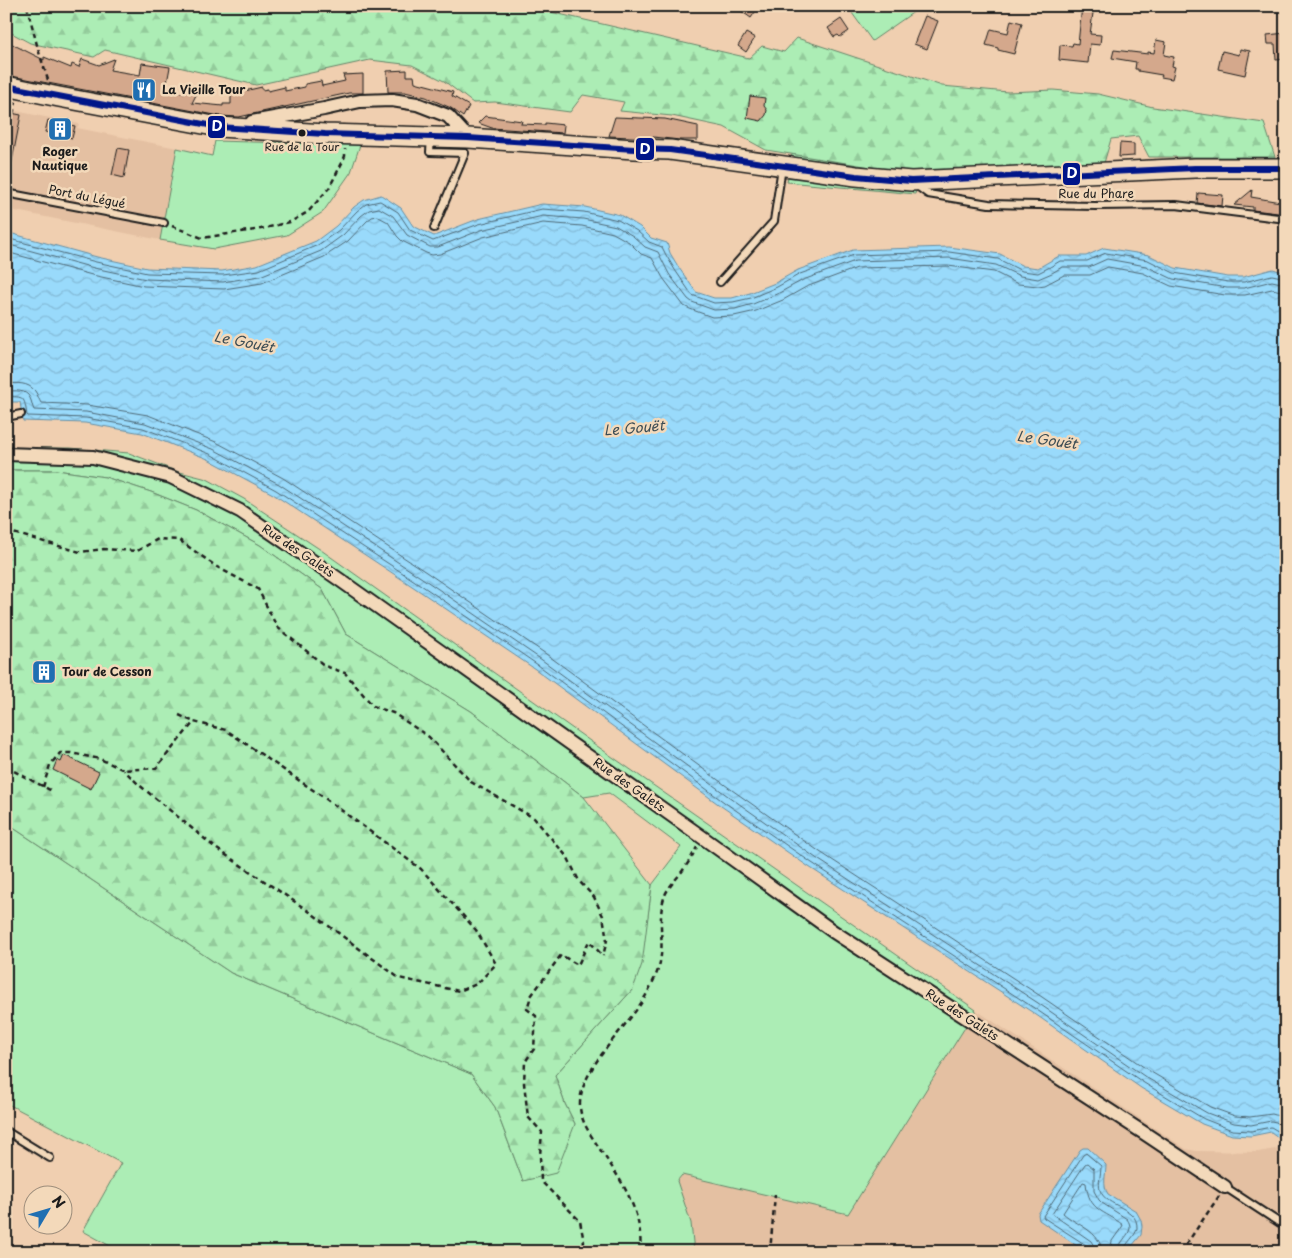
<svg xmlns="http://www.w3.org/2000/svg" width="1292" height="1258" font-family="'Playpen Sans',sans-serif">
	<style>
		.built { fill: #e4c0a2 }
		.green { fill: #acedb5; stroke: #648468 }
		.forest { fill: url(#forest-firs); stroke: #648468 }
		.water { fill: url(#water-waves); stroke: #678ea2 }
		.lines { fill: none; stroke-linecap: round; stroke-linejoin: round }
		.shore { stroke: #4e6875; stroke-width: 1 }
		.building { fill: #d4a88c; stroke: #1c1c1c }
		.lane-casing { stroke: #1c1c1c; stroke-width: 10 }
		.street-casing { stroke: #1c1c1c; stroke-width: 16 }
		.secondary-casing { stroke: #1c1c1c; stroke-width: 22 }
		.path { stroke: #1c1c1c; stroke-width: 2.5; stroke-dasharray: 5 4; stroke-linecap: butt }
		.lane { stroke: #f3d9ba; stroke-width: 6 }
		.street { stroke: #f3d9ba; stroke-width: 12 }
		.secondary { stroke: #f3d9ba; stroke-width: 19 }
		.bus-1-casing { stroke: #f3d9ba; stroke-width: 10 }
		.bus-1 { stroke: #001489; stroke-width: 6 }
		.bus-dot { fill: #1c1c1c; stroke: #f3d9ba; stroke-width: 2 }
		.labels { text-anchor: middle; stroke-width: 5; stroke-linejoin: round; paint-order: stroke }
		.bus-label { font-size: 11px; fill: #1c1c1c; stroke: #f3d9ba }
		.poi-label { font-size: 12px; font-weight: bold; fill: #1c1c1c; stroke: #f3d9ba; text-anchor: start }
		.street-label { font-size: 12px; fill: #1c1c1c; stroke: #f3d9ba }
		.water-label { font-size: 14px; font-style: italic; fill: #3b4c54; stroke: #f3d9ba }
		.line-badge { stroke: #f3d9ba; stroke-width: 2 }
		.badge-label { font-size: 14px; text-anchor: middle; font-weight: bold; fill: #fff }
	</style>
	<defs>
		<pattern id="forest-firs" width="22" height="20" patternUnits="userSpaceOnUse" patternTransform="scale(1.25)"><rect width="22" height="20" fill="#acedb5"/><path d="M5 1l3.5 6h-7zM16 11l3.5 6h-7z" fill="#93cb9b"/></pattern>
		<pattern id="water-waves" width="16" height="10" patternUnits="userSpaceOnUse" patternTransform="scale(1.25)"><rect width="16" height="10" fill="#99dafb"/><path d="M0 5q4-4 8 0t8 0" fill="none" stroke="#83bad7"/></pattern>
	</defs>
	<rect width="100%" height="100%" fill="#f0cfb0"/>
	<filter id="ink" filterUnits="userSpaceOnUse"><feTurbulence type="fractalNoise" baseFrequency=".02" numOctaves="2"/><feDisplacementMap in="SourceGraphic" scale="10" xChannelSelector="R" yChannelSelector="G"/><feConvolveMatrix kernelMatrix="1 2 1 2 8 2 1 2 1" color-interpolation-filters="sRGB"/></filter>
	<g filter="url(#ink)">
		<path class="built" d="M6 109 79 124 77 128 177 148 160 240 6 209Z
			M976 1010 1186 1149 1196 1151 1258 1152 1275 1149 1286 1143V1252H694L691 1223 677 1181 682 1175 848 1214Z"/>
		<path class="green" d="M862 6H917L918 9 872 41 852 13Z
			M215 141 360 145 351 172 323 212 287 235 214 249 160 240 177 148 212 156Z
			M792 154 920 175 915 194 787 182Z
			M6 448H70L129 453 176 471 207 479 244 499 321 550 614 758 976 1010 848 1214 682 1175 677 1181 691 1223 694 1252H121L83 1231 121 1163 6 1103V823L231 973 471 1074 495 1107 523 1181 575 1124 565 1104 555 1075 633 989 648 915 652 885 681 847 609 793 584 797 471 711 346 634 322 589 260 545 196 510 151 492 105 477 56 470H6Z"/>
		<path class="forest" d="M6 6H530L533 8 749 58 762 46 784 52 797 38 942 86 1008 92 1053 90 1098 94 1153 107 1264 123 1275 157H1149L1138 136 1111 139 1104 163 920 175 766 150 724 127 672 116 620 111 624 102 583 95 570 112 495 102 473 103 444 81 412 65 370 60 256 85 105 50 94 57 30 43 6 30Z
			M6 470H56L105 477 151 492 196 510 260 545 322 589 346 634 471 711 584 797 652 885 642 964 633 989 555 1075 565 1104 575 1124 556 1173 523 1181 495 1107 471 1074 231 973 6 823Z"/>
		<path class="water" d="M381 195 401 208 413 226 434 236 478 219 542 204 585 207 620 215 640 227 651 238 667 243 670 253 679 268 696 292 714 298H732L750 293 775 283 798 270 853 250 949 247 1000 254 1023 266 1038 268 1059 256H1086L1104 248 1149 255 1175 268 1228 277H1243L1273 269 1286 273V1143L1271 1132 1251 1136 1232 1135 1202 1124 1141 1088 1032 1012 809 867 721 806 535 669 415 588 273 494 208 459 142 433 85 423 23 421 20 402H6V232L97 257 147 268 222 271 257 265 316 241 336 226 354 207 364 200Z
			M1083 1148H1088L1106 1165C1106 1175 1102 1185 1108 1194L1136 1211 1141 1220 1142 1226 1141 1235 1127 1252H1086L1039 1220 1038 1214 1080 1150Z"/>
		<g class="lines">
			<path class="shore" d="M6 238 96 262 147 273 223 275 259 270 318 245 339 230 357 211 366 204 380 201 398 212 410 230 433 241 479 224 542 209 584 212 618 220 637 231 649 242 662 247 666 255 675 270 692 295 714 303 733 302 751 298 777 287 800 274 854 255 949 252 998 259 1022 271 1038 273 1050 267 1060 261H1087L1106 253 1148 260 1174 273 1228 282H1244L1272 275 1286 278
				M6 244 94 268 146 279 223 282 260 276 321 251 343 235 361 216 369 210 379 208 393 216 407 235 430 247H438L481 230 543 216 583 219 616 226 633 236 645 247 658 252 669 274 688 299 692 302 714 310 735 309 753 304 779 293 803 280 855 261 949 258 996 265 1020 276 1038 279 1052 273 1062 267H1089L1107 259 1146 266 1173 279 1227 288H1244L1272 281 1286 284
				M6 252 92 275 144 286 224 289 262 283 324 257 348 241 367 221 372 217 377 216 388 222 397 236 402 241 426 253 432 255 440 254 483 237 543 223 582 226 613 233 629 242 641 254 652 258 663 278 684 306 690 309 712 317 734 316 756 311 783 300 806 287 857 268 948 266 994 272 1018 284 1038 286 1045 285 1064 275H1090L1108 267 1143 273 1171 286 1225 295H1245L1272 289 1286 292
				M6 384C17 383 28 382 35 391 38 395 39 400 41 403L87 405 148 415 216 442 283 478 426 572 546 654 732 790 820 852 1042 997 1151 1072 1210 1107 1235 1116 1250 1117 1272 1114 1279 1116 1286 1120
				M6 391C15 391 26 389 30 398 32 402 32 406 34 410L86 412 145 423 213 449 279 484 422 578 542 660 728 796 816 858 1038 1003 1147 1078 1207 1113 1234 1123 1251 1125 1271 1121 1276 1122 1286 1129
				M6 397C25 396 24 397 27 415L28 416 86 418 143 428 210 454 276 490 418 583 538 665 724 802 812 863 1034 1008 1144 1083 1204 1119 1232 1130 1251 1131 1271 1127 1286 1136
				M1088 1252V1248L1086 1245 1044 1218 1043 1216 1083 1155 1086 1153 1101 1166C1101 1174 1098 1183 1100 1190 1106 1208 1138 1206 1137 1228 1136 1237 1125 1242 1124 1252
				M1095 1252 1094 1246 1091 1241 1052 1214 1085 1164 1087 1163 1094 1169V1191L1099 1200 1102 1203 1127 1219C1137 1233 1119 1238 1118 1252
				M1102 1252C1101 1231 1076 1225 1063 1213L1083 1182 1086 1183C1089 1212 1104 1210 1123 1225L1122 1227 1112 1241 1110 1252"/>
		</g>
		<path class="building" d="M734 6H759L751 18Z
			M1082 6H1094L1090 34 1101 35 1100 45 1090 44 1088 63 1059 60 1060 45 1072 46 1073 43 1078 44Z
			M925 16 938 21 927 49 914 44Z
			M841 19 849 31 840 37 838 35 834 37 828 28Z
			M1011 20 1022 23 1014 54 998 50V48L986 45 991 29 1008 33Z
			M746 33 755 38 746 52 738 46Z
			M1286 33V59L1276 60 1275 44H1268L1267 35Z
			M1156 40 1166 42 1164 55 1174 57 1172 66 1175 67 1172 79 1161 77 1162 75 1138 71V69H1135L1136 62 1112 58 1114 50 1148 54V52L1154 53Z
			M6 41 44 60V57L71 68 72 64 79 67 82 59 99 65 114 59 110 70 140 75 142 63 170 67 166 88 184 94 189 84 199 89 192 103 223 106V104H231V94L262 87V90L268 89V91L285 87V91L305 87V84L321 81 322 86 345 81 343 75 363 74V93H349L239 117 220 116 6 75Z
			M1240 49 1250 51 1245 75 1218 69 1222 51 1239 55Z
			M407 70V76H414L415 82 453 92 452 96 469 106 463 117 451 108 426 97 405 92H388L387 71Z
			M750 96 765 98 764 106 767 110 766 115 761 121 747 118Z
			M6 112 21 115 11 166 6 165Z
			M485 116 522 121 521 124 545 125V123L564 125 563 133 492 128 478 123Z
			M615 117 665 119 698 126V140H680L653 137V138L609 136Z
			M48 120 75 126 72 138 45 132Z
			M1120 143 1134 144V156L1119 157Z
			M118 148 129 150 124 178 112 175Z
			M1252 190 1251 197 1286 203V214L1253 210V207L1234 205Z
			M1198 193 1223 195 1222 206 1197 203Z
			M64 755 99 772 91 789 53 770 57 760 61 762Z"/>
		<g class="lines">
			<defs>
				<path id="lane" d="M431 138 430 152 465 153 434 228
					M916 185 928 194 989 204 1096 206 1176 205 1286 219
					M6 193 164 223
					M720 282 774 221 782 167
					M6 417 21 414
					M6 1131 50 1158
					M1225 1187 1286 1227"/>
				<path id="street" d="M249 126 252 122 324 109 360 101 392 100 417 104 448 116 468 138
					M6 454 93 457 171 477 240 511 340 580 702 837 834 932 1144 1133 1225 1187"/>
				<path id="secondary" d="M6 86 59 97 219 127 325 134 468 138 634 149 670 150 856 176 911 181 1195 168H1286"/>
			</defs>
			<use href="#lane" class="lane-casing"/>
			<use href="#street" class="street-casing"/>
			<use href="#secondary" class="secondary-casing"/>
			<path class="path" d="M27 6 38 49 48 80
				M13 114 16 102
				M172 226 202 238 261 229 290 222 308 212 329 188 342 163 345 156V149
				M6 531 80 552 104 549 137 551 158 539 179 540 217 567 258 589 277 627 325 666 345 673 373 706 393 713 429 737 471 782 534 818 568 858 579 881 594 897 603 916 607 940 603 956
				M179 715 194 722
				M6 767 52 791
				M43 787 50 765 60 753H71L100 759 124 770 156 768 194 722 226 730 326 799 421 869 476 930 496 964 477 984 459 991 399 978 310 912 217 849 138 784 124 770
				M578 1252 584 1242 580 1221 541 1181 540 1155 542 1132 528 1117 524 1083 525 1062 534 1049 536 1016 527 1009 531 996 561 955 578 965 589 941 603 956
				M640 1252C644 1214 622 1181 601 1151 593 1138 581 1123 580 1107 578 1070 627 1028 645 997 652 984 660 970 661 955 663 935 658 917 664 898 667 887 679 877 685 867 690 861 693 854 697 847
				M770 1252 775 1195
				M1181 1252 1219 1196"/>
			<use href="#lane" class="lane"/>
			<use href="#street" class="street"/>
			<use href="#secondary" class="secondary"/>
			<defs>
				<path id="bus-1" d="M6 86 219 127 325 134 468 138 634 149 670 150 856 176 911 181 1195 168H1286"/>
			</defs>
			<use href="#bus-1" class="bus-1-casing"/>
			<use href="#bus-1" class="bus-1"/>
		</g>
	</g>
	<defs>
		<symbol id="restaurant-square" viewBox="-11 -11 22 22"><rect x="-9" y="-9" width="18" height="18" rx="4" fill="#1f6fb2" stroke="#f3d9ba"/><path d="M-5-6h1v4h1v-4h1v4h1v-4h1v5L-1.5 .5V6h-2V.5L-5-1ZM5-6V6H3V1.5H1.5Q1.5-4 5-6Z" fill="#fff"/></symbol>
		<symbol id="building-square" viewBox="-11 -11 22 22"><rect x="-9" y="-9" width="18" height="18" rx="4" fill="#1f6fb2" stroke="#f3d9ba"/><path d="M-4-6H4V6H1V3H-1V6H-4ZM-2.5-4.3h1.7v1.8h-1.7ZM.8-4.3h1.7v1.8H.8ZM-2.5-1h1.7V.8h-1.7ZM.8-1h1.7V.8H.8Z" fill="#fff"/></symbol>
	</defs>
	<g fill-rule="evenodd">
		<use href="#restaurant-square" x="130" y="76" width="28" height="28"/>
		<use href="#building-square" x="46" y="115" width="28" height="28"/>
		<use href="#building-square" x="30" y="658" width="28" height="28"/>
	</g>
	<circle class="bus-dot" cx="302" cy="133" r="4.5"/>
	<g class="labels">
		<g class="bus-label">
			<text x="302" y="151">Rue de la Tour</text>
		</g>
		<g class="poi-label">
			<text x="162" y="94">La Vieille Tour</text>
			<text x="60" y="156" text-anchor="middle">Roger<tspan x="60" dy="14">Nautique</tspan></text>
			<text x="62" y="676">Tour de Cesson</text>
		</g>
		<g class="street-label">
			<text x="1096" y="198">Rue du Phare</text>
			<text transform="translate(87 197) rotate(11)" y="4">Port du Légué</text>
			<text transform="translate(298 551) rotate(34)" y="4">Rue des Galets</text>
			<text transform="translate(629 785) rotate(35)" y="4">Rue des Galets</text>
			<text transform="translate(962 1015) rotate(33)" y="4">Rue des Galets</text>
		</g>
		<g class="water-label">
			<text transform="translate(244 342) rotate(11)" y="5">Le Gouët</text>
			<text transform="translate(634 428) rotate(-5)" y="5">Le Gouët</text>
			<text transform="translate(1047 440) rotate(8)" y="5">Le Gouët</text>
		</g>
	</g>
	<g class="line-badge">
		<rect x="207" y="115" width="19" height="24" rx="5" fill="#001489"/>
		<rect x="635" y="137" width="20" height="24" rx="5" fill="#001489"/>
		<rect x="1062" y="162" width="19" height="24" rx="5" fill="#001489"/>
	</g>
	<g class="badge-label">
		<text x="217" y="131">D</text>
		<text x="645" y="154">D</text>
		<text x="1072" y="178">D</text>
	</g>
	<rect width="1292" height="1258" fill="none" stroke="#f3d9ba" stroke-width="25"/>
	<rect x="12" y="12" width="1267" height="1233" fill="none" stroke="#1c1c1c" stroke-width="2" filter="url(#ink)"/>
	<g transform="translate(48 1210) rotate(52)"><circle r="24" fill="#f3d9ba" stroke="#9d8d7b"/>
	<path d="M0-4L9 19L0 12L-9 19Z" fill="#1f6fb2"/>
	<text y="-8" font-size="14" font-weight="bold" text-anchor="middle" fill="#1c1c1c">N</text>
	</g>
</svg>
